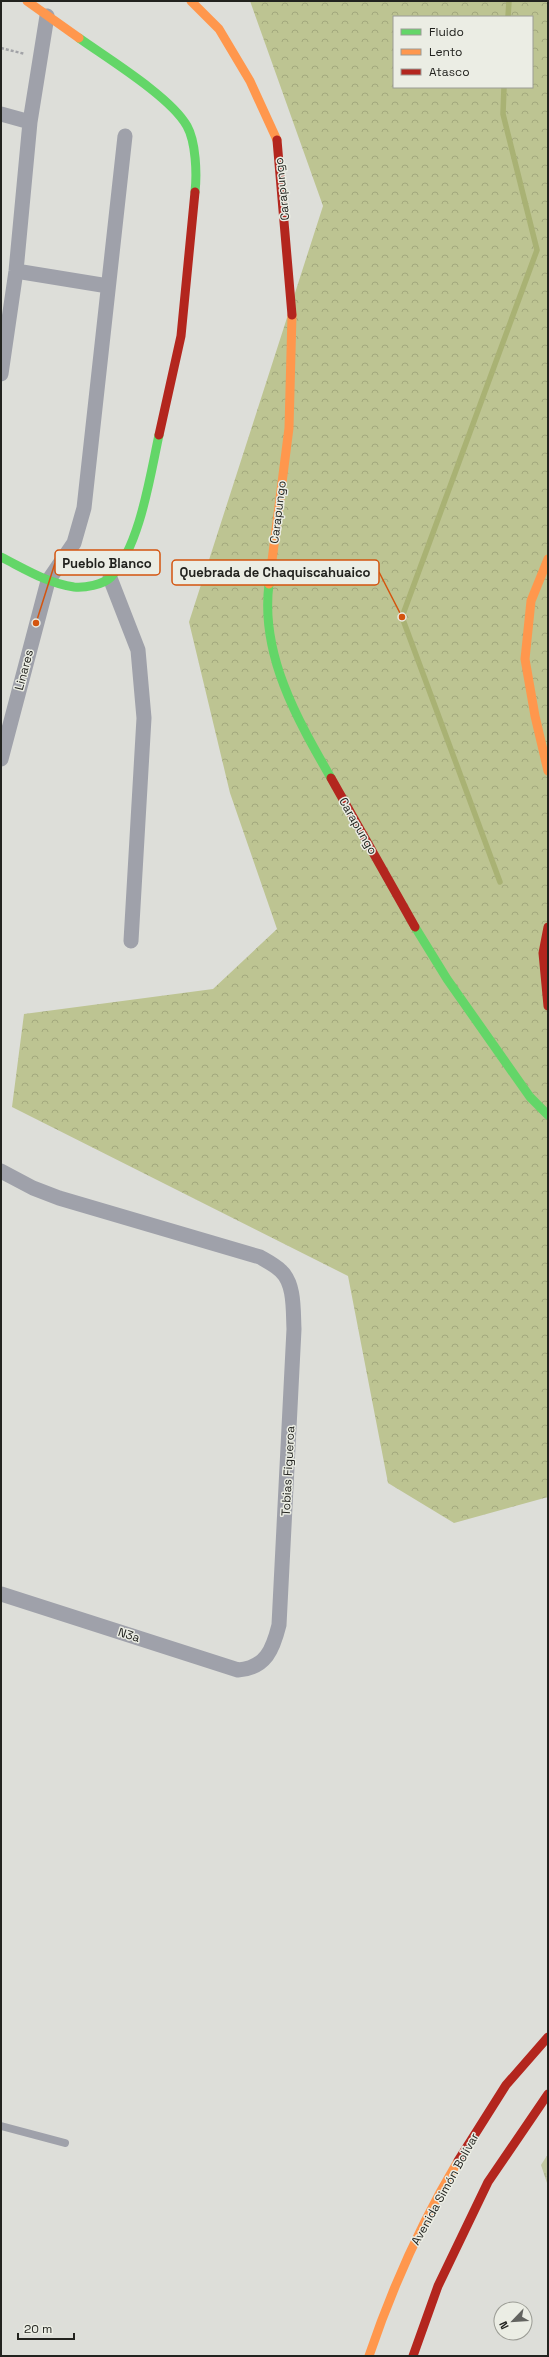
<svg xmlns="http://www.w3.org/2000/svg" width="549" height="2357" font-family="'Space Grotesk',sans-serif">
	<style>
		.grass { fill: url(#grass-tufts) }
		.forest { fill: url(#forest-crowns); fill-rule: evenodd }
		.lines { fill: none; stroke-linecap: round; stroke-linejoin: round }
		.stream { stroke: #a9b274; stroke-width: 5.5 }
		.path { stroke: #a2a3a7; stroke-width: 2.5; stroke-dasharray: 3 2; stroke-linecap: butt }
		.lane { stroke: #9fa1aa; stroke-width: 8 }
		.street { stroke: #9fa1aa; stroke-width: 15 }
		.fast { stroke: #63d668; stroke-width: 9 }
		.slow { stroke: #ff974d; stroke-width: 9 }
		.jam { stroke: #b3261e; stroke-width: 9 }
		.labels { text-anchor: middle; stroke-width: 3; stroke-linejoin: round; paint-order: stroke }
		.street-label { font-size: 12px; fill: #22231f; stroke: #ebede4 }
		.leader { fill: none; stroke: #d4540e; stroke-width: 1.5 }
		.callout-dot { fill: #d4540e; stroke: #ebede4; stroke-width: 1.5 }
		.callout { fill: #ebede4; stroke: #d4540e; stroke-width: 1.5 }
		.callout-label { font-size: 13px; text-anchor: middle; font-weight: bold; fill: #22231f }
	</style>
	<defs>
		<pattern id="grass-tufts" width="24" height="20" patternUnits="userSpaceOnUse"><rect width="24" height="20" fill="#c2c8a3"/><path d="M3 7l-1-3M5 7V3M7 7l1-3M15 17l-1-3M17 17v-4M19 17l1-3" fill="none" stroke="#a6ac8c"/></pattern>
		<pattern id="forest-crowns" width="20" height="18" patternUnits="userSpaceOnUse"><rect width="20" height="18" fill="#bdc492"/><path d="M2 6a3 3 0 1 1 6 0M12 15a3 3 0 1 1 6 0" fill="none" stroke="#a2a87d"/></pattern>
	</defs>
	<rect width="100%" height="100%" fill="#ddded9"/>
	<path class="grass" d="M548 2154V2186L541 2165Z"/>
	<path class="forest" d="M250 1H548V1497L454 1523 388 1483 348 1276 12 1107 24 1014 213 989 277 929 230 793 189 622 323 206ZM394 17H532V87H394Z"/>
	<g class="lines">
		<path class="stream" d="M508 17 509 1
			M500 882 402 617 537 250 503 114 504 87"/>
		<path class="path" d="M1 48 25 54"/>
		<path class="lane" d="M1 2126 65 2143"/>
		<path class="street" d="M1 114 30 122
			M16 271 108 286
			M1 374 16 271 30 122 47 16
			M110 578 138 650 144 718 131 941
			M1 759 48 581 74 543 84 508 125 136
			M1 1171 33 1188 59 1198 260 1257C267 1261 275 1265 281 1271 295 1284 293 1311 294 1329L279 1625C273 1649 266 1668 238 1670L1 1594"/>
		<path class="fast" d="M79 38C107 58 171 97 187 126 196 142 197 174 195 192
			M1 557C25 569 47 583 74 587 84 588 103 585 111 577 140 546 150 476 159 435
			M269 584C260 654 297 719 331 778
			M415 927 447 979 530 1097 548 1115"/>
		<path class="slow" d="M27 1 79 38
			M191 1 219 29 250 81 277 140
			M548 559 531 601 525 659 535 716 548 771
			M269 584 289 428 292 315
			M369 2356C392 2288 421 2223 458 2161"/>
		<path class="jam" d="M277 140 292 315
			M159 435 181 336 195 192
			M331 778 415 927
			M548 927 543 953 548 1006
			M458 2161 506 2085 548 2037
			M413 2356 438 2286 488 2182 548 2094"/>
	</g>
	<g class="labels">
		<g class="street-label">
			<text transform="translate(282 189) rotate(-96)" y="4">Carapungo</text>
			<text transform="translate(278 512) rotate(-83)" y="4">Carapungo</text>
			<text transform="translate(24 670) rotate(-75)" y="4">Linares</text>
			<text transform="translate(358 826) rotate(60)" y="4">Carapungo</text>
			<text transform="translate(288 1471) rotate(-87)" y="4">Tobias Figueroa</text>
			<text transform="translate(129 1635) rotate(18)" y="4">N3a</text>
			<text transform="translate(445 2189) rotate(-61)" y="4">Avenida Simón Bolívar</text>
		</g>
	</g>
	<path class="leader" d="M36 623L55 563M402 617L379 572"/>
	<g class="callout-dot">
		<circle cx="36" cy="623" r="4"/>
		<circle cx="402" cy="617" r="4"/>
	</g>
	<g class="callout">
		<rect x="55" y="550" width="105" height="25" rx="4"/>
		<rect x="172" y="560" width="207" height="25" rx="4"/>
	</g>
	<g class="callout-label">
		<text x="107" y="568">Pueblo Blanco</text>
		<text x="275" y="577">Quebrada de Chaquiscahuaico</text>
	</g>
	<rect width="549" height="2357" fill="none" stroke="#22231f" stroke-width="4"/>
	<rect x="393" y="16" width="140" height="72" fill="#ebede4" stroke="#9b9c95"/>
	<rect x="401" y="29" width="20" height="6" fill="#63d668" stroke="#9b9c95"/>
	<text x="429" y="36" font-size="12" fill="#22231f">Fluido</text>
	<rect x="401" y="49" width="20" height="6" fill="#ff974d" stroke="#9b9c95"/>
	<text x="429" y="56" font-size="12" fill="#22231f">Lento</text>
	<rect x="401" y="69" width="20" height="6" fill="#b3261e" stroke="#9b9c95"/>
	<text x="429" y="76" font-size="12" fill="#22231f">Atasco</text>
	<g transform="translate(513 2321) rotate(245)"><circle r="19" fill="#ebede4" stroke="#9b9c95"/>
	<path d="M0-3L7 15L0 10L-7 15Z" fill="#636460"/>
	<text y="-6" font-size="11" font-weight="bold" text-anchor="middle" fill="#22231f">N</text>
	</g>
	<path d="M18 2333v6h56v-6" fill="none" stroke="#22231f" stroke-width="2"/>
	<text x="24" y="2333" font-size="12" fill="#22231f" stroke="#ebede4" stroke-width="3" paint-order="stroke">20 m</text>
</svg>
